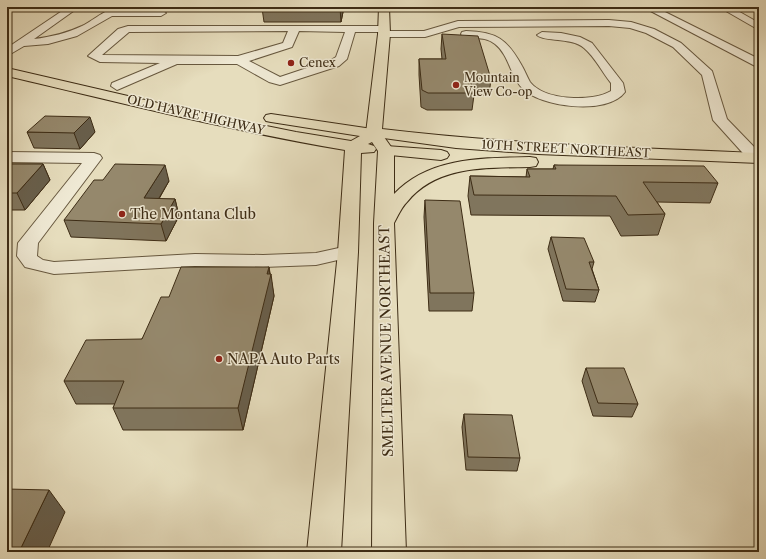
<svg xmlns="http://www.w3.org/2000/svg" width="766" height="559" font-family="'Libre Caslon Text',serif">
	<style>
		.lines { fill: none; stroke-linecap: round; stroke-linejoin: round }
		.minor-casing { stroke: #67583f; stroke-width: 2 }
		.major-casing { stroke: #3d2c15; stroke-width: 2 }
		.highway-casing { stroke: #3d2c15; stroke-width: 2 }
		.minor { fill: #efe9d4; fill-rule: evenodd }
		.major { fill: #e6ddbd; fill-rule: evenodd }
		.highway { fill: #e6ddbd; fill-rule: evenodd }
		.wall { fill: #80755d; stroke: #3d2c15 }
		.shaded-wall { fill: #685f4c; stroke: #3d2c15 }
		.building { fill: #95886c; stroke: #3d2c15 }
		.poi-dot { fill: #8f2418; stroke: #efe9d4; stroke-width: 1.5 }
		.labels { text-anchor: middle; stroke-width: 3; stroke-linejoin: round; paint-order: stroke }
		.far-poi-label { font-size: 12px; fill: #3d2c15; stroke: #efe9d4; text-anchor: start }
		.far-street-label { font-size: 12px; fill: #3d2c15; stroke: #efe9d4 }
		.poi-label { font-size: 14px; fill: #3d2c15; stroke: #efe9d4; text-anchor: start }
		.street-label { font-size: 14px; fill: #3d2c15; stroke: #efe9d4 }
	</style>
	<rect width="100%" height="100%" fill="#e6ddbd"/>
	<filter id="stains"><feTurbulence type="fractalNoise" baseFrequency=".005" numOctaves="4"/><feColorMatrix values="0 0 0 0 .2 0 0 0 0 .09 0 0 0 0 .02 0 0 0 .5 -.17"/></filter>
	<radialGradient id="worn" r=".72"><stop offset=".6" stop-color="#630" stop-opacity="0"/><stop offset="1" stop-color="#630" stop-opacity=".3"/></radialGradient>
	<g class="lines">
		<defs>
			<path id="minor" d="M68 7H79L34 39C51 37 67 33 82 26 96 19 107 7 123 7L120 10H161L166 13 161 16H112L77 36 48 44 24 46 7 56V48Z
				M643 7H655L759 59V68Z
				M719 7H731L759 23V30Z
				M609 20 631 22 654 29 681 43 712 71 727 119 759 152V162L750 161 713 120 702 75 673 47 646 33 630 28 609 26 459 27 425 37H384L380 36 379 34 380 32H355L347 59 339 66 280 85 269 82 237 64H177L117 90 111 86 112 83 160 63 100 62 88 56 118 29 128 26H384L388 27V31H424L458 21ZM288 31 283 43 238 56 102 55 129 32ZM299 31 345 32 336 57 331 60 280 77 249 61 292 47Z
				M466 31C497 32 507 39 522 66 525 71 527 77 530 82 545 101 593 102 611 91V83C602 72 595 57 584 48 572 37 543 42 537 35L542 32 561 33 580 37 592 43 623 83 625 92C608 116 539 107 522 88 510 75 509 55 495 44 485 36 473 39 462 36L461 34 462 32Z
				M7 152 94 153 100 155 102 158 38 243 37 256 43 260 54 262 195 254 263 255 316 253 348 246 355 248 358 252 355 256 316 265 263 267 195 266 54 274 25 267 17 256 18 243 82 163 7 162Z"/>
			<path id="major" d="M379 7H389L390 34 382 129C507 144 633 148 759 153V163L538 154 456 148 369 136 366 133 378 34Z
				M386 146 441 150 447 152 449 155 447 158 441 160 380 154 378 151 380 148Z"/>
			<path id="highway" d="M7 68 197 112 296 132 351 141 360 136 271 122 266 121 264 118 266 115 271 114 379 130 394 151V194C429 157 482 158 530 157L536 158 538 162 536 166 530 167C487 168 437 165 407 202 401 208 398 216 394 223L406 552H372L374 223 378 151 372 142 368 144 374 146 376 149 374 152 361 153 358 252 341 552H307L338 252 345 150C231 131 119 102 7 76Z"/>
		</defs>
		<use href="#minor" class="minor-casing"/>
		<use href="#major" class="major-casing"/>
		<use href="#highway" class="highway-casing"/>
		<use href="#minor" class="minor"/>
		<use href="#major" class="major"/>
		<use href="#highway" class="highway"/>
	</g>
	<path class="wall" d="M344 7 341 22H264L262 8Z
		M442 34 491 79 489 95H474L472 110H427L421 107 419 75V59H442L441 49Z
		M27 132H95L80 149 34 148Z
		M7 164H43L50 180 25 210H7Z
		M554 165 718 183 710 203 657 202 665 214 658 235 621 236 610 216 471 215 468 196 470 176 526 177 527 169H553Z
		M169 181 159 199H175L179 216 166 241 71 237 64 220Z
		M425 200 474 293 472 311H429L424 217Z
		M551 237 594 262 592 269 599 290 595 302 563 301 548 249Z
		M269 267 274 296 243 430H123L113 408 115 404H76L64 381 142 339 169 297Z
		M586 368 638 404 632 417 593 416 582 381Z
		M464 414 520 458 517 471 466 470 462 427Z"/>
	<path class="shaded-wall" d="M341 7H344L341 22 340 8Z
		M90 117 95 132 80 149 74 133Z
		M43 164 50 180 25 210 17 193Z
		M165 165 169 181 149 215 144 198Z
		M175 199 179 216 166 241 161 224Z
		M269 267 270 276 271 274 274 296 243 430 238 408Z
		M49 490 65 512 47 552H19Z"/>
	<path class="building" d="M263 7H341L340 8H262Z
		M442 34 478 36 491 79H470L474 93H428L422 90 419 59H446Z
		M45 116 90 117 74 133 27 132Z
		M7 164H43L17 193H7Z
		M115 164 165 165 144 198 175 199 161 224 64 220 94 180H103Z
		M554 165 704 166 718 183 643 182 665 214 628 215 616 196 474 195 470 176 530 177 527 169H556Z
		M425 200 460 201 474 293H430Z
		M551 237 584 238 594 262H589L599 290 566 289Z
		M181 267H269L267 274H271L238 408H113L124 381H64L86 340 142 339 161 297H169Z
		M586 368H624L638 404 598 403Z
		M464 414 512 415 520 458 468 457Z
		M7 489 49 490 19 552H7Z"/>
	<g class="poi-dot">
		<circle cx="291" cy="63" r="4"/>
		<circle cx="456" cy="85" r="4"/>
		<circle cx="122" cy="214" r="4"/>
		<circle cx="219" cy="359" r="4"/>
	</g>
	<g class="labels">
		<g class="far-poi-label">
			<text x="299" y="67">Cenex</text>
			<text x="464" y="82">Mountain<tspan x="464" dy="14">View Co-op</tspan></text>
		</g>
		<g class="far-street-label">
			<text transform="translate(196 115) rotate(13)" y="4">OLD HAVRE HIGHWAY</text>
			<text transform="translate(566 149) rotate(3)" y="4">10TH STREET NORTHEAST</text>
		</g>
		<g class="poi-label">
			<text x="130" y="219">The Montana Club</text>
			<text x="227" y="364">NAPA Auto Parts</text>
		</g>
		<g class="street-label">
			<text transform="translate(386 341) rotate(-91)" y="5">SMELTER AVENUE NORTHEAST</text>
		</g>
	</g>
	<rect width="766" height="559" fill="none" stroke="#e6ddbd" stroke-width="24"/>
	<rect x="8" y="8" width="750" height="543" fill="none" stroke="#3d2c15" stroke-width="2"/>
	<rect x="12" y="12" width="742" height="535" fill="none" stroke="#3d2c15"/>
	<rect width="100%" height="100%" filter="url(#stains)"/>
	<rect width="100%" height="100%" fill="url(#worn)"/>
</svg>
